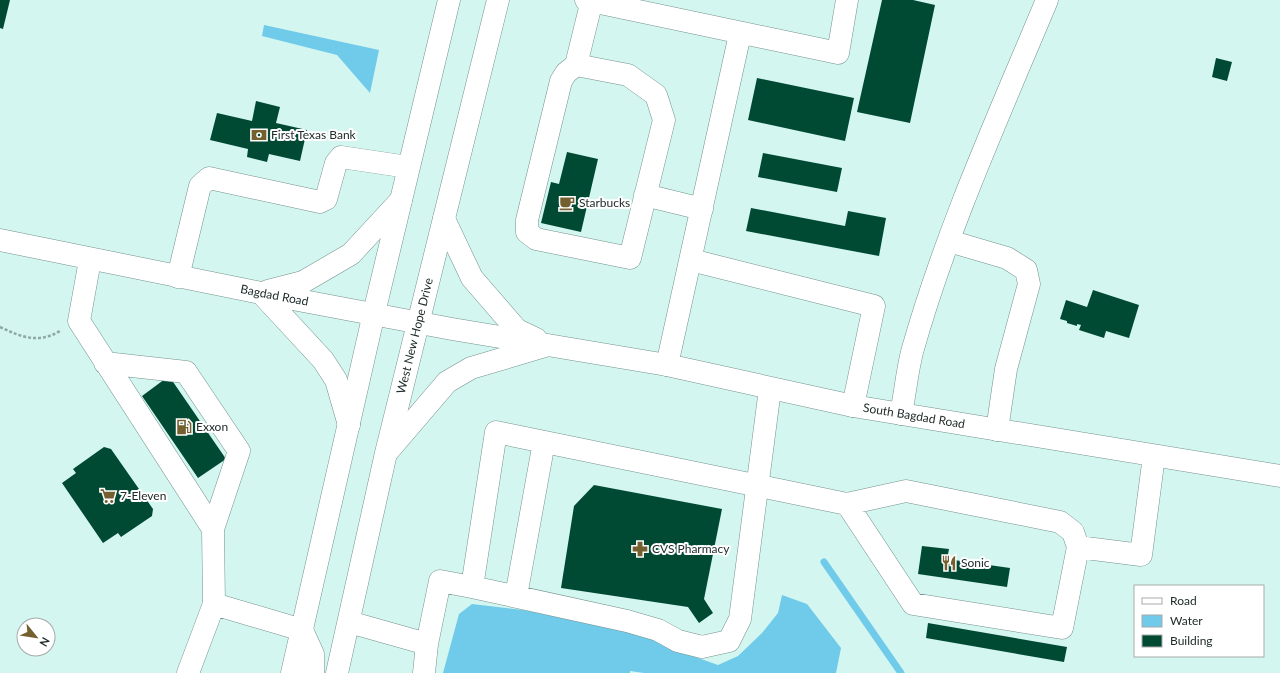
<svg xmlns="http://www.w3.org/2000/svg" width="1280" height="673" font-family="Lato,sans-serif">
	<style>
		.water { fill: #70cae9 }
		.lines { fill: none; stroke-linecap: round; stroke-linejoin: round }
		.stream { stroke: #70cae9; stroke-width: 7 }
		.building { fill: #004a33 }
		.minor-casing { stroke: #74928d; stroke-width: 23 }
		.major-casing { stroke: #74928d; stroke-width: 23 }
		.path { stroke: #8ea8a4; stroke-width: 2.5; stroke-dasharray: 3 2; stroke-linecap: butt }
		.minor { stroke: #fff; stroke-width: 22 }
		.major { stroke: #fff; stroke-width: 22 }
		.labels { text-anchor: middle; stroke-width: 4; stroke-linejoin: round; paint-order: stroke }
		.poi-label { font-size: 12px; fill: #202d2b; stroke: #fff; text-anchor: start }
		.street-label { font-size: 12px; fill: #202d2b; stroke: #fff }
	</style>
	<rect width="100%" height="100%" fill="#d4f6f0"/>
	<path class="water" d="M264 25 379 50 370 93 337 55 262 36Z
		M782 595 807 604 841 648 836 673H644L630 671V673H443L459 614 472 604 639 624 684 653 718 665 738 656 762 633 778 613Z"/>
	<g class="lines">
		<path class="stream" d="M824 562 901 673"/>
	</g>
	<path class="building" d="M0 0H10L3 29 0 28Z
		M882 0H913L935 5 910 123 857 112Z
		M1216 58 1232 62 1227 81 1212 77Z
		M757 78 854 98 845 141 748 120Z
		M256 101 280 107 276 123 307 130 300 161 269 154 267 162 247 157 248 149 210 140 217 113 252 121Z
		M567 152 598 159 581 232 541 223 551 182 559 184Z
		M763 153 842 168 837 192 758 177Z
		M751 208 845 226 848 211 886 218 879 256 746 231Z
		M1093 290 1139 305 1129 338 1106 331 1104 338 1079 330 1081 325 1077 324V326L1067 323V321L1060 319 1066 300 1087 307Z
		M169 376 226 459 198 478 142 396Z
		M104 447 111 449 153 509 152 516 121 537 118 533 103 543 62 483 76 473 73 469Z
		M594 485 722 509 704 599 713 613 699 623 688 607 561 588 574 506Z
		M922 546 949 549 947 559 1010 568 1007 587 918 574Z
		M928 623 1067 647 1064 662 926 638Z"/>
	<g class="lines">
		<defs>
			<path id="minor" d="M586 0 838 53 847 0
				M576 65 566 73 561 81 527 220V232L536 239 630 258 664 120 656 95 628 75 576 65 592 0
				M645 195 702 209
				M949 241 1007 258 1026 270 1029 284 1006 369 997 430
				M90 260 79 321 213 529 214 604 302 630
				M691 260 874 306 853 406
				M178 277 200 186 209 178 320 202 326 199 336 163 341 157 408 167
				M105 363 186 372 239 451 213 529
				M667 365 740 34
				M901 414C905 394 907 372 912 352 946 231 999 115 1047 0
				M847 504 906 491 1060 522 1073 532 1078 547
				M472 587 627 621 658 630 678 641 702 647 729 641 740 619 770 389
				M516 596 544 442
				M349 622 427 644 440 581 472 587 496 432 847 504 913 604 1062 628 1078 547 1141 555 1154 456
				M188 673 214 604
				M424 673 427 644"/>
			<g id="major">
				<path d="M444 219 472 278 517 330 536 339"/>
				<path id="s1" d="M0 240 261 293 452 329 667 365 853 406 1280 476"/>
				<path d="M268 291 303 282 351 254 401 200"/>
				<path d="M261 293 323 360 336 380 349 425"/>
				<path d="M388 451 447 382 471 368 545 346"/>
				<path d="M302 630 313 654V673"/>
				<path d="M292 673 374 313 449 0"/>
				<path id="s2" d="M337 673 386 453 498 0"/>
			</g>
		</defs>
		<use href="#minor" class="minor-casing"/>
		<use href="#major" class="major-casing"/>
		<path class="path" d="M0 327C21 337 38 344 60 331"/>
		<use href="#minor" class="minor"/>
		<use href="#major" class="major"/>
	</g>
	<defs>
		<symbol id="bank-bare" viewBox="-9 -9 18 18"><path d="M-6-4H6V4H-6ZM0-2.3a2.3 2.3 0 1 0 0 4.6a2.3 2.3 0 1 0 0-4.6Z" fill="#745f2e" stroke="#fff" stroke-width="2.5" paint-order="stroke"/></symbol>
		<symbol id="cafe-bare" viewBox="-9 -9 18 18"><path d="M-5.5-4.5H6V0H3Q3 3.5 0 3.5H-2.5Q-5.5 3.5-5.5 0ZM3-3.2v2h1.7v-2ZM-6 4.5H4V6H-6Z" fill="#745f2e" stroke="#fff" stroke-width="2.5" paint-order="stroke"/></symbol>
		<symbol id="fuel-bare" viewBox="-9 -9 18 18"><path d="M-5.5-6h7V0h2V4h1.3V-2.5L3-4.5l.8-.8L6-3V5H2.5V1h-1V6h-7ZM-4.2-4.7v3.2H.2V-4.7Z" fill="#745f2e" stroke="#fff" stroke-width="2.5" paint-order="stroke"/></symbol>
		<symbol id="supermarket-bare" viewBox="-9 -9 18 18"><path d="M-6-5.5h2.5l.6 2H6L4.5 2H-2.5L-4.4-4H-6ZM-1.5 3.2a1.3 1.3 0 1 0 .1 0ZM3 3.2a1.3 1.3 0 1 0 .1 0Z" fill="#745f2e" stroke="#fff" stroke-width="2.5" paint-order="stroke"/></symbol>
		<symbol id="pharmacy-bare" viewBox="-9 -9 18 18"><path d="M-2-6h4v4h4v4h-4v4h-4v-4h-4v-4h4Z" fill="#745f2e" stroke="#fff" stroke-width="2.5" paint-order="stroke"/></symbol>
		<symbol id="restaurant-bare" viewBox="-9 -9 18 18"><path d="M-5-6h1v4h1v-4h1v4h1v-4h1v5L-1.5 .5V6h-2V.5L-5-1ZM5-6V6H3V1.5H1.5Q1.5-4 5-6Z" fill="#745f2e" stroke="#fff" stroke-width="2.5" paint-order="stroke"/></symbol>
	</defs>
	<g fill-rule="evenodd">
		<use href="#bank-bare" x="248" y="124" width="22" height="22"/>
		<use href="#cafe-bare" x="556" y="192" width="22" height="22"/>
		<use href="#fuel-bare" x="173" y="416" width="22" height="22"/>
		<use href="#supermarket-bare" x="97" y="485" width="22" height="22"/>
		<use href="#pharmacy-bare" x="629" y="538" width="22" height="22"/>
		<use href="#restaurant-bare" x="938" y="552" width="22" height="22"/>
	</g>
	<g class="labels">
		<g class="poi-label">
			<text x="271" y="139">First Texas Bank</text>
			<text x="579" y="207">Starbucks</text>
			<text x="196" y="431">Exxon</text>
			<text x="120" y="500">7-Eleven</text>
			<text x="652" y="553">CVS Pharmacy</text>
			<text x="961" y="567">Sonic</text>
		</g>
		<g class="street-label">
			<text dy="4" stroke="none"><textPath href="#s1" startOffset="280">Bagdad Road</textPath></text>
			<text dy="4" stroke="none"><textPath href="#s2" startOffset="346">West New Hope Drive</textPath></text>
			<text dy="4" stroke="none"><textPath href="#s1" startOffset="931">South Bagdad Road</textPath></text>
		</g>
	</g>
	<rect x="1134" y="585" width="130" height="72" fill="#ffffff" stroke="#a6abaa"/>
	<rect x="1142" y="598" width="20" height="6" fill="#ffffff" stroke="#a6abaa"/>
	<text x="1170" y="605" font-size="12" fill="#202d2b">Road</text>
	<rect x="1142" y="615" width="20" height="12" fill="#70cae9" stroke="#a6abaa"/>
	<text x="1170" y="625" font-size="12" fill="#202d2b">Water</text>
	<rect x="1142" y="635" width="20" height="12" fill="#004a33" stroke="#a6abaa"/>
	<text x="1170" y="645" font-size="12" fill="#202d2b">Building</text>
	<g transform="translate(36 637) rotate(120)"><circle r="19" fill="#ffffff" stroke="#a6abaa"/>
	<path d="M0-3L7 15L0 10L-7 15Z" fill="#745f2e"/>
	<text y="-6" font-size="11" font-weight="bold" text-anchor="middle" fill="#202d2b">N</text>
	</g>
</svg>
